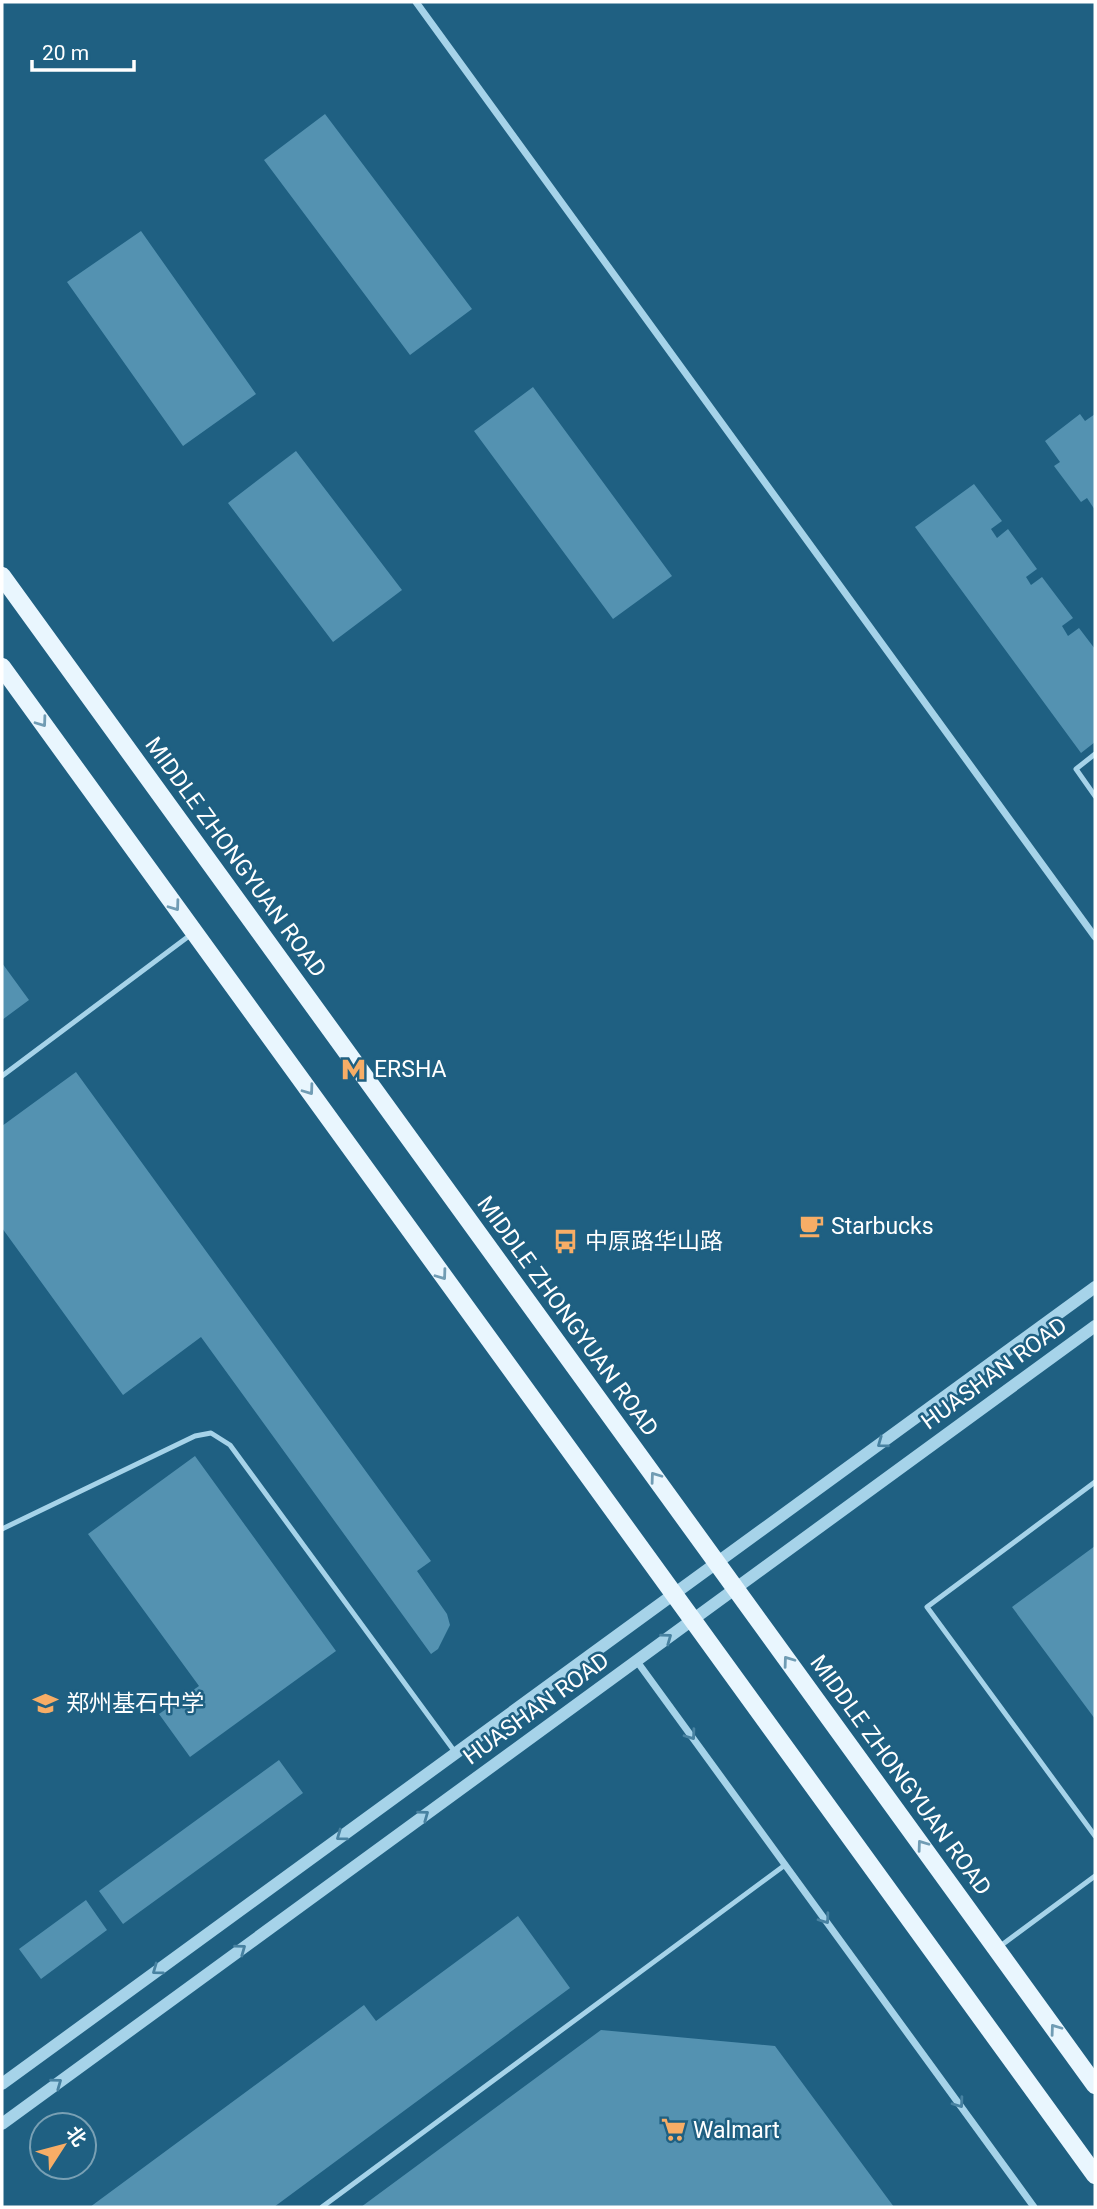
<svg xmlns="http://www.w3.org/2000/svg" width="1097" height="2209" font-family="Roboto,'Noto Sans SC',sans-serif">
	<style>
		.building { fill: #5492b1 }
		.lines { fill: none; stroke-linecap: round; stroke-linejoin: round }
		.service { stroke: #a6d3e9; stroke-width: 5 }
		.minor { stroke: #a6d3e9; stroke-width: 7 }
		.tertiary { stroke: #a6d3e9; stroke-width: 12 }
		.primary { stroke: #e9f6fe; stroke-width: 18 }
		.oneway { stroke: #709cb4 }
		.oneway2 { stroke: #4882a1 }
		.labels { text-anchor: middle; stroke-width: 5; stroke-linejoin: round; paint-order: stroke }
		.street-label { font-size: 23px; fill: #fff; stroke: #1f6082 }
		.poi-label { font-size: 23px; fill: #fff; stroke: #1f6082; text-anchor: start }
	</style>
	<rect width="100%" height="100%" fill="#1f6082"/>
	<path class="building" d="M325 114 472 309 410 355 264 160Z
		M141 231 256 394 183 446 67 282Z
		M533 387 672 576 613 619 474 431Z
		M1080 414 1085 421 1095 414V510L1087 498 1081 502 1054 466 1060 462 1045 441Z
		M296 451 402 590 333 642 228 503Z
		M974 484 1002 521 991 529 997 538 1008 529 1037 569 1026 577 1031 585 1042 577 1073 618 1062 626 1068 636 1079 628 1095 649V742L1081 753 915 527Z
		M2 963 29 1000 2 1020Z
		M76 1072 431 1561 417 1571 447 1614 450 1625 438 1649 431 1654 201 1337 123 1395 2 1228V1126Z
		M195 1456 336 1651 190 1757 159 1714 199 1686 88 1534Z
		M1095 1546V1719L1012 1607Z
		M279 1760 303 1793 123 1924 99 1891Z
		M86 1900 107 1930 41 1979 19 1949Z
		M518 1916 570 1988 274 2207H90L364 2005 376 2021Z
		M601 2030 775 2046 894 2207H361Z"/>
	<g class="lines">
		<path class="service" d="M1095 754 1076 769 1095 796
			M2 1076 193 933
			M1095 1482 927 1607 1095 1836
			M2 1529 195 1436 211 1433 230 1445 455 1752
			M999 1947 1095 1876
			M322 2207 785 1865"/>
		<path class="minor" d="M416 2 1095 937
			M636 1660 1034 2207"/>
		<path class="tertiary" d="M2 2084 1095 1287
			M2 2124 1095 1326"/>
		<path class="primary" d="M2 576 1095 2085
			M2 667 1095 2175"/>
	</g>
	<defs><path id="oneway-chevron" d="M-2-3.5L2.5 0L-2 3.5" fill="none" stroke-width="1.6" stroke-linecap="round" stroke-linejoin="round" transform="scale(1.75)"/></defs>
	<g class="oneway">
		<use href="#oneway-chevron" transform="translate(42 722) rotate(54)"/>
		<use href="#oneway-chevron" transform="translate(175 906) rotate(54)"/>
		<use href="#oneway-chevron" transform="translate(309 1090) rotate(54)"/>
		<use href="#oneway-chevron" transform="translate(442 1275) rotate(54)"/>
		<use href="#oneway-chevron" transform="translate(655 1477) rotate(-126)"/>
		<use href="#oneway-chevron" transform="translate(788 1661) rotate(-126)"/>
		<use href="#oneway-chevron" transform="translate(922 1845) rotate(-126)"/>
		<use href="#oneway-chevron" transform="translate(1055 2029) rotate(-126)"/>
	</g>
	<g class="oneway2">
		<use href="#oneway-chevron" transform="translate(882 1443) rotate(144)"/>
		<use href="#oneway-chevron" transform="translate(667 1638) rotate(-36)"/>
		<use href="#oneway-chevron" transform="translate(691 1735) rotate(54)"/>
		<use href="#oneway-chevron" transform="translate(424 1815) rotate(-36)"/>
		<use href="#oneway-chevron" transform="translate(341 1836) rotate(144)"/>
		<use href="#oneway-chevron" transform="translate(825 1919) rotate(54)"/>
		<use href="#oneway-chevron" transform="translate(241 1949) rotate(-36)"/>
		<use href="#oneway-chevron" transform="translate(157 1970) rotate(144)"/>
		<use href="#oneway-chevron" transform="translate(57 2083) rotate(-36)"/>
		<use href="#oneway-chevron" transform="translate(959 2103) rotate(54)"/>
	</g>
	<defs>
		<symbol id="metro-bare" viewBox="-9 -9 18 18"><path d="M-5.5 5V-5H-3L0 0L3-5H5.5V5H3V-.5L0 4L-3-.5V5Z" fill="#f7ad66" stroke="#1f6082" stroke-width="2.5" paint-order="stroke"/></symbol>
		<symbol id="cafe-bare" viewBox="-9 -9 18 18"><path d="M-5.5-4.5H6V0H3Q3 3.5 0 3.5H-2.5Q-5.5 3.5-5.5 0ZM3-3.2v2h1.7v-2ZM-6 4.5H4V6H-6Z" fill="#f7ad66" stroke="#1f6082" stroke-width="2.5" paint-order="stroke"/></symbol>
		<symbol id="bus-bare" viewBox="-9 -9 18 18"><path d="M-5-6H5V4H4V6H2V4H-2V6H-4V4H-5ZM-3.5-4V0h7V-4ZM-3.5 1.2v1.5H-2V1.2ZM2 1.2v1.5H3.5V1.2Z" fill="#f7ad66" stroke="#1f6082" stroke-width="2.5" paint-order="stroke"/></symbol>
		<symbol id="school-bare" viewBox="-9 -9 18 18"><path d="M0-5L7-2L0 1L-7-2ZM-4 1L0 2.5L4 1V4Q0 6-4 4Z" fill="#f7ad66" stroke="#1f6082" stroke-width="2.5" paint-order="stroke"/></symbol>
		<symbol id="supermarket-bare" viewBox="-9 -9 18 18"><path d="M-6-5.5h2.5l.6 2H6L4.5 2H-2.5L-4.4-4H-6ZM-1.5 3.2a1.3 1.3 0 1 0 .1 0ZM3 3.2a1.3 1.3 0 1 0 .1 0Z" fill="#f7ad66" stroke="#1f6082" stroke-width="2.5" paint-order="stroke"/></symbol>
	</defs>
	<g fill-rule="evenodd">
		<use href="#metro-bare" x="336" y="1052" width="35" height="35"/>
		<use href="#cafe-bare" x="794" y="1208" width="35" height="35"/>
		<use href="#bus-bare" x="548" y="1224" width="35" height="35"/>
		<use href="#school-bare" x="28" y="1686" width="35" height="35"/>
		<use href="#supermarket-bare" x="656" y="2112" width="35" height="35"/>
	</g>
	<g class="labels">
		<g class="street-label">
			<text transform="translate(236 857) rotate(54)" y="8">MIDDLE ZHONGYUAN ROAD</text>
			<text transform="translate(568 1316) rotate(54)" y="8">MIDDLE ZHONGYUAN ROAD</text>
			<text transform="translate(994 1373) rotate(-36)" y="8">HUASHAN ROAD</text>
			<text transform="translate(536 1708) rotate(-36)" y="8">HUASHAN ROAD</text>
			<text transform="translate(901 1775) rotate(54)" y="8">MIDDLE ZHONGYUAN ROAD</text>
		</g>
		<g class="poi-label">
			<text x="374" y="1077">ERSHA</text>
			<text x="831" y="1234">Starbucks</text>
			<text x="585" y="1249">中原路华山路</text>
			<text x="66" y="1711">郑州基石中学</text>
			<text x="693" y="2138">Walmart</text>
		</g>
	</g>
	<rect width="1097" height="2209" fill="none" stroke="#ffffff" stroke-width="7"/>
	<g transform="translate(63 2146) rotate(54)"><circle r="33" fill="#1f6082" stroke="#79a0b4" stroke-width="2"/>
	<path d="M0-5L12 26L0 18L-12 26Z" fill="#f7ad66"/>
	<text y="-10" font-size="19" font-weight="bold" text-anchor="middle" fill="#ffffff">北</text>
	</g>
	<path d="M32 60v10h102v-10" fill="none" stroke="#ffffff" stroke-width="3.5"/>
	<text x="42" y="60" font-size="21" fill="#ffffff" stroke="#1f6082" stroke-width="5" paint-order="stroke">20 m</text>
</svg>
